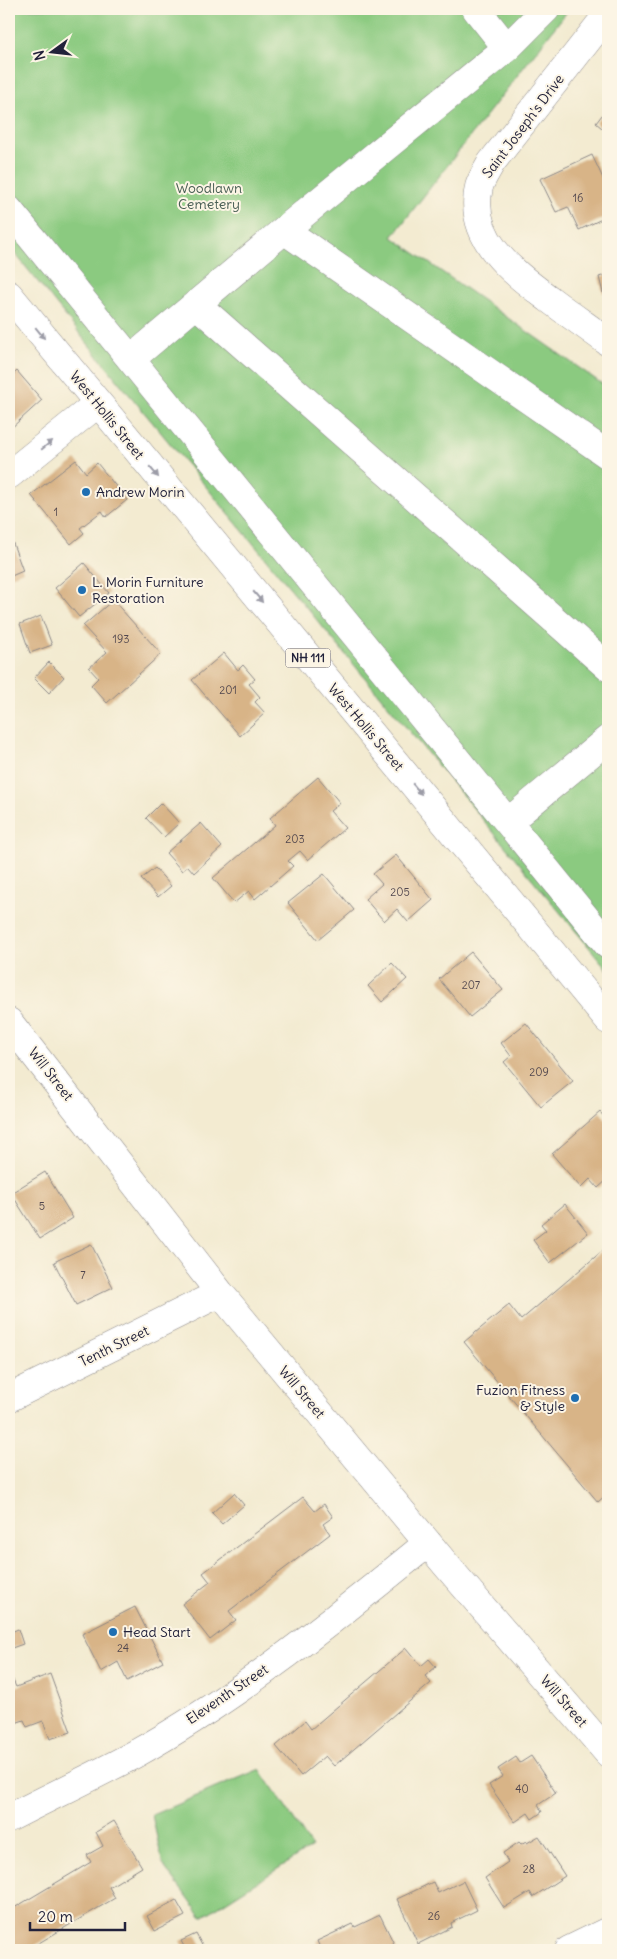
<svg xmlns="http://www.w3.org/2000/svg" width="617" height="1959" font-family="Delius,sans-serif">
	<style>
		.green { fill: #8bca80; stroke: #56765e }
		.building { fill: #d8b487 }
		.lines { fill: none; stroke-linecap: round; stroke-linejoin: round }
		.minor-casing { stroke: #8a8686; stroke-width: 29 }
		.major-casing { stroke: #8a8686; stroke-width: 29 }
		.minor { stroke: #fff; stroke-width: 28 }
		.major { stroke: #fff; stroke-width: 28 }
		.oneway { fill: #9c9ca7 }
		.poi-dot { fill: #1f6fb2; stroke: #fcf5e5; stroke-width: 2 }
		.labels { text-anchor: middle; stroke-width: 4; stroke-linejoin: round; paint-order: stroke }
		.number-label { font-size: 11px; fill: #50464e }
		.shield { fill: #fcf5e5; stroke: #63616e; stroke-width: 1 }
		.shield-label { font-size: 12px; font-weight: bold; fill: #22223b }
		.street-label { font-size: 14px; fill: #22223b; stroke: #fcf5e5 }
		.park-label { font-size: 14px; fill: #475d53; stroke: #fcf5e5 }
		.poi-label { font-size: 14px; fill: #22223b; stroke: #fcf5e5; text-anchor: start }
	</style>
	<rect width="100%" height="100%" fill="#fcf5e5"/>
	<filter id="ink" filterUnits="userSpaceOnUse"><feTurbulence type="fractalNoise" baseFrequency=".02" numOctaves="2"/><feDisplacementMap in="SourceGraphic" scale="10" xChannelSelector="R" yChannelSelector="G"/><feConvolveMatrix kernelMatrix="1 2 1 2 8 2 1 2 1" color-interpolation-filters="sRGB"/></filter>
	<filter id="wash" filterUnits="userSpaceOnUse"><feTurbulence type="fractalNoise" baseFrequency=".0096" numOctaves="4" result="noise"/><feDisplacementMap in="SourceGraphic" scale="20" xChannelSelector="R" yChannelSelector="G"/><feGaussianBlur stdDeviation="1.12" result="paint"/><feColorMatrix in="noise" values="0 0 0 0 0 0 0 0 0 0 0 0 0 0 0 0 0 1.4 0 .05"/><feComposite in="paint" operator="in"/></filter>
	<g filter="url(#wash)">
		<rect width="100%" height="100%" fill="#f3ebd1"/>
		<path class="green" d="M9 9H569L392 237 608 388V970L118 381 9 246Z
			M260 1769 312 1847 202 1917 163 1865 152 1815Z"/>
		<g id="blocks">
			<path class="building" d="M608 107V133L596 123Z
				M592 155 608 189V216L579 230 568 207 556 212 540 179Z
				M608 274V291L603 293 599 277Z
				M17 371 42 400 9 430V378Z
				M76 460 86 473 97 463 127 500 106 517 102 511 80 528 84 533 71 544 31 495Z
				M12 541 23 571 9 577V542Z
				M84 563 109 593 79 617 55 588Z
				M113 600 161 654 107 703 91 685 98 678 89 668 107 652 83 626Z
				M41 616 52 645 30 653 20 624Z
				M224 653 238 670 243 665 255 679 249 684 260 697 255 702 265 713 240 736 192 680Z
				M49 662 64 677 49 693 34 678Z
				M318 777 340 803 330 811 345 828 308 860 300 851 288 861 293 866 255 899 249 891 234 903 213 878 275 825 270 818Z
				M161 803 179 823 164 837 146 818Z
				M201 823 222 847 194 873 188 866 182 871 166 853Z
				M396 855 433 900 408 922 397 909 384 921 365 899 382 884 373 874Z
				M155 868 171 886 158 897 141 879Z
				M324 874 354 910 318 940 288 903Z
				M471 952 503 990 470 1017 439 979Z
				M392 963 407 979 382 1002 368 986Z
				M526 1023 573 1081 541 1107 504 1062 511 1056 501 1043Z
				M600 1112 608 1121V1179L598 1188 590 1179 581 1188 552 1154Z
				M45 1172 73 1218 40 1239 11 1193Z
				M565 1204 588 1233 550 1263 533 1240 546 1230 541 1224Z
				M91 1244 113 1287 76 1305 54 1262Z
				M608 1246V1493L598 1502 464 1342 509 1305 521 1320Z
				M234 1493 244 1505 222 1524 212 1513Z
				M303 1497 315 1511 324 1504 333 1517 323 1524 330 1534 229 1611 236 1620 210 1640 182 1604 210 1582 203 1573Z
				M135 1607 163 1662 127 1681 118 1662 101 1672 82 1634Z
				M18 1629 23 1644 9 1649V1633Z
				M406 1648 421 1666 429 1659 436 1667 425 1676 431 1683 334 1766 325 1756 301 1776 276 1746 305 1721 311 1729Z
				M50 1674 71 1732 50 1739 43 1721 27 1727 24 1720 9 1725V1679L12 1678 16 1687Z
				M531 1756 556 1793 538 1805 542 1812 532 1819 528 1813 515 1822 489 1785 503 1776 498 1769 516 1757 520 1763Z
				M114 1821 142 1867 109 1887 115 1898 27 1950H9V1911L91 1862 87 1855 103 1846 96 1832Z
				M539 1836 565 1876 533 1897 530 1892 504 1908 485 1878 508 1862 503 1853 519 1842 521 1844 526 1841 527 1843Z
				M463 1881 477 1910 451 1923 452 1927 418 1944 397 1899 433 1882 438 1893Z
				M176 1900 185 1916 155 1931 147 1916Z
				M380 1915 397 1950H321L317 1941 353 1924 355 1927Z
				M196 1934 204 1949 186 1950 181 1941Z"/>
		</g>
	</g>
	<g filter="url(#ink)">
		<use href="#blocks" fill-opacity="0" stroke="#8a8686" stroke-width="1"/>
		<g class="lines">
			<defs>
				<path id="minor" d="M476 9 507 48
					M608 14 491 163C487 171 481 179 479 187 467 239 513 272 549 299 569 314 589 328 608 342
					M9 210 608 945
					M284 230 608 455
					M196 304 608 667
					M131 359 284 230 507 48 546 9
					M9 475 97 404
					M508 822 608 739
					M9 1022 220 1293 447 1566 608 1753
					M9 1398 220 1293
					M9 1818C51 1796 95 1776 137 1753 241 1695 336 1618 428 1543
					M569 1950 608 1931"/>
				<path id="major" d="M9 295 608 1020"/>
			</defs>
			<use href="#minor" class="minor-casing"/>
			<use href="#major" class="major-casing"/>
			<use href="#minor" class="minor"/>
			<use href="#major" class="major"/>
		</g>
		<defs><path id="oneway-solid" d="M-6-.8H1V-3.2L6.5 0L1 3.2V.8H-6Z" transform="scale(1.25)"/></defs>
		<g class="oneway">
			<use href="#oneway-solid" transform="translate(40 333) rotate(51)"/>
			<use href="#oneway-solid" transform="translate(47 445) rotate(-39)"/>
			<use href="#oneway-solid" transform="translate(154 472) rotate(50)"/>
			<use href="#oneway-solid" transform="translate(258 597) rotate(50)"/>
			<use href="#oneway-solid" transform="translate(417 789) rotate(50)"/>
		</g>
	</g>
	<g class="poi-dot">
		<circle cx="86" cy="492" r="5"/>
		<circle cx="82" cy="590" r="5"/>
		<circle cx="575" cy="1398" r="5"/>
		<circle cx="113" cy="1632" r="5"/>
	</g>
	<g class="labels">
		<g class="number-label">
			<text x="578" y="202">16</text>
			<text x="56" y="516">1</text>
			<text x="121" y="643">193</text>
			<text x="228" y="694">201</text>
			<text x="295" y="843">203</text>
			<text x="400" y="896">205</text>
			<text x="471" y="989">207</text>
			<text x="539" y="1076">209</text>
			<text x="42" y="1210">5</text>
			<text x="83" y="1279">7</text>
			<text x="123" y="1652">24</text>
			<text x="522" y="1793">40</text>
			<text x="529" y="1873">28</text>
			<text x="434" y="1920">26</text>
		</g>
		<rect class="shield" x="285.5" y="648.5" width="45" height="19" rx="4"/>
		<g class="shield-label">
			<text x="308" y="662">NH 111</text>
		</g>
		<g class="street-label">
			<text transform="translate(523 126) rotate(-53)" y="5">Saint Joseph's Drive</text>
			<text transform="translate(107 415) rotate(51)" y="5">West Hollis Street</text>
			<text transform="translate(366 727) rotate(50)" y="5">West Hollis Street</text>
			<text transform="translate(51 1074) rotate(52)" y="5">Will Street</text>
			<text transform="translate(114 1346) rotate(-26)" y="5">Tenth Street</text>
			<text transform="translate(302 1392) rotate(50)" y="5">Will Street</text>
			<text transform="translate(227 1694) rotate(-34)" y="5">Eleventh Street</text>
			<text transform="translate(564 1701) rotate(49)" y="5">Will Street</text>
		</g>
		<g class="park-label">
			<text x="209" y="193">Woodlawn<tspan x="209" dy="16">Cemetery</tspan></text>
		</g>
		<g class="poi-label">
			<text x="96" y="497">Andrew Morin</text>
			<text x="92" y="587">L. Morin Furniture<tspan x="92" dy="16">Restoration</tspan></text>
			<text x="565" y="1395" text-anchor="end">Fuzion Fitness<tspan x="565" dy="16">&amp; Style</tspan></text>
			<text x="123" y="1637">Head Start</text>
		</g>
	</g>
	<rect width="617" height="1959" fill="none" stroke="#fcf5e5" stroke-width="30"/>
	<g transform="translate(52 52) rotate(255)" stroke="#fcf5e5" stroke-width="4" paint-order="stroke">
	<path d="M0-4L9 19L0 12L-9 19Z" fill="#22223b"/>
	<text y="-8" font-size="14" font-weight="bold" text-anchor="middle" fill="#22223b">N</text>
	</g>
	<path d="M30 1922v8h95v-8" fill="none" stroke="#22223b" stroke-width="2.5"/>
	<text x="38" y="1922" font-size="15" fill="#22223b" stroke="#fcf5e5" stroke-width="4" paint-order="stroke">20 m</text>
</svg>
